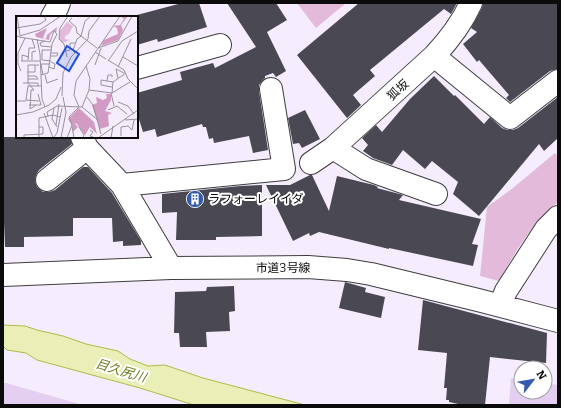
<svg xmlns="http://www.w3.org/2000/svg" width="561" height="408" font-family="Bitter,'Noto Sans JP',serif">
	<style>
		.farmland { fill: #e4cff0 }
		.green { fill: #e3bada }
		.water { fill: #e9efb6; stroke: #aebd45 }
		.building { fill: #4a4953 }
		.lines { fill: none; stroke-linecap: round; stroke-linejoin: round }
		.minor-casing { stroke: #3e3e3e; stroke-width: 24 }
		.minor { stroke: #fff; stroke-width: 22 }
		.labels { text-anchor: middle; stroke-width: 4; stroke-linejoin: round; paint-order: stroke }
		.street-label { font-size: 12px; fill: #0b0b0b; stroke: #fff }
		.poi-label { font-size: 12px; fill: #0b0b0b; stroke: #fff; text-anchor: start }
		.water-label { font-size: 13px; font-style: italic; fill: #6d7b20; stroke: #fff }
		.inset-road { fill: none; stroke: #97929c; stroke-width: 1 }
		.view { fill: #1d4ed8; fill-opacity: 0.15; stroke: #1d4ed8; stroke-width: 2 }
		.inset-edge { fill: none; stroke: #0b0b0b; stroke-width: 2 }
	</style>
	<rect width="100%" height="100%" fill="#f5ecfd"/>
	<path class="farmland" d="M511 378 521 380V392H545V383L558 385V405H509Z
		M3 383H6L83 405H3Z"/>
	<path class="green" d="M297 3H346L316 28Z
		M555 153 558 157V202C532 223 515 252 499 281L480 276 487 207 513 188Z"/>
	<path class="water" d="M3 325 25 326 37 330 63 336 86 344 118 351 130 359 148 366 165 365 203 378 305 405H194L140 388 37 360 26 353 7 350 3 346Z"/>
	<path class="building" d="M182 3H199L207 27 158 42 157 39 137 45V15Z
		M227 3H276L287 20 267 32 286 71 276 77 273 73 265 76V78L259 85V91L268 150 253 153 249 136 214 143 213 138 209 139 206 127H203L202 124 157 137 155 129 143 132 137 113V93L182 80 180 72 213 63 215 68 256 47Z
		M359 3H457L451 14 444 9 370 70 375 76 353 95 361 105 347 118 297 55Z
		M483 3H558V69L550 71 510 102 506 98 509 95 479 60 477 62 463 44 477 32 471 28 482 8Z
		M434 76 454 96 455 95 484 124 490 117 502 128 507 130H513L518 128 558 97V138L544 151 539 144 479 216 453 194 458 182 432 161 425 169 403 150 392 165 373 158 363 151 368 145 362 138 376 125 382 132 410 99Z
		M305 110 320 139 302 148 299 143 293 144 288 118Z
		M3 137H70L72 144 39 170 36 175 35 181 37 187 43 192H49L55 190 83 167H88L112 193 141 241V245L123 246V241L113 242 112 218H73V236L24 237V247H5L3 198Z
		M310 175H312L329 211 337 176 374 185 378 187 377 188 403 195 399 200 481 219 472 244 478 245 473 266 389 248V249L319 232 310 236 309 233 293 241 266 185H290Z
		M262 185V236L216 237V240H176L177 212 162 213V194L240 186Z
		M345 282 366 288 365 292 385 297 381 318 339 308Z
		M234 286 235 311 229 312 230 331 206 332 207 347H180L179 333H174L175 292 206 291 207 287Z
		M423 300 547 333 546 363 490 357 485 405H458V404L449 402V400H446L447 388H444L447 353 418 350Z"/>
	<g class="lines">
		<defs>
			<path id="minor" d="M52 17 57 8 59 3
				M434 56 510 118 558 81
				M137 68 220 45
				M82 137 87 148 122 185 171 268
				M333 148 366 169 436 194
				M311 163 333 148 434 56C449 40 462 23 471 3
				M47 180 87 148
				M122 185 284 169 271 89
				M3 275 171 268 308 267 347 270 371 274 478 300 558 321
				M500 305 506 291 546 229 558 217"/>
		</defs>
		<use href="#minor" class="minor-casing"/>
		<use href="#minor" class="minor"/>
	</g>
	<defs>
		<symbol id="building-disc" viewBox="-11 -11 22 22"><circle r="9.5" fill="#345aab" stroke="#fff"/><path d="M-4-6H4V6H1V3H-1V6H-4ZM-2.5-4.3h1.7v1.8h-1.7ZM.8-4.3h1.7v1.8H.8ZM-2.5-1h1.7V.8h-1.7ZM.8-1h1.7V.8H.8Z" fill="#fff"/></symbol>
	</defs>
	<g fill-rule="evenodd">
		<use href="#building-disc" x="185" y="189" width="20" height="20"/>
	</g>
	<g class="labels">
		<g class="street-label">
			<text transform="translate(398 90) rotate(-42)" y="4">狐坂</text>
			<text x="283" y="272">市道3号線</text>
		</g>
		<g class="poi-label">
			<text x="208" y="203">ラフォーレイイダ</text>
		</g>
		<g class="water-label">
			<text transform="translate(121 370) rotate(17)" y="5">目久尻川</text>
		</g>
	</g>
	<g transform="translate(16 16)">
		<rect width="122" height="122" fill="#f5ecfd"/>
		<path d="M51 6 57 10 53 18 49 20V23L54 24 46 27 43 23 44 15Z" fill="#e3bada"/>
		<path d="M104 0H112L105 9 107 14 102 24 85 30 88 24 102 18 101 12 97 10 104 9 108 3ZM41 11 40 17 38 15 34 19 33 24 20 21 19 18 31 12 27 22 30 23 31 19ZM90 78H95V84L89 95 96 97 92 99 93 110 84 113 76 89 81 87 80 81 87 84 91 82ZM63 92 78 106 81 118 74 111 69 119 60 107 59 108 62 111 57 116V111L52 103Z" fill="#d29bc3"/>
		<path class="inset-road" d="M1 0 4 19M56 2 53 5 60 11 61 17 81 32M0 12 24 8 30 4 28 0M65 20 69 5 75 0M0 21 24 14 45 0M3 21 34 26M21 23 24 38 26 83 29 91M43 23 44 12 52 0M43 23 48 28 51 41M72 23 73 15 84 0M29 25 24 27 25 30 36 31M82 32 102 25 116 0M50 35 54 34V27H59M79 36 90 43M59 37 57 34 61 23 65 20M35 40H41L42 37H35M107 41 122 50M12 44 13 32H19L16 23M16 44V36L20 35M92 44 108 54 112 63 122 73M5 45H24M6 45V39L13 41M35 45 26 44V34H36M92 45 106 25 122 15M79 49 85 32M33 51 38 53 39 48 35 46M102 51 115 23M5 55 2 48V37L9 22M11 56H19V49M25 59 32 57 36 28 41 18 38 15 34 26M27 59 25 48H34M29 59 31 67 42 63M12 60H20L22 63H12M102 62 100 53 108 57M91 65 92 59H96V61M7 67H22V70M96 71 85 69V64L97 66M18 74 12 67V49H23M18 74H15L14 93 20 89M73 74 96 77 114 66M95 77 98 90M96 77 97 66 110 57M0 79V85H10M46 80 47 57 55 41 72 23M71 81 77 89 85 118M23 85 10 84 12 70H26M102 86 112 90 118 98M13 89H25L22 78M66 91 73 74 74 63 70 50M38 92 36 103 41 111M92 94 101 90 111 98M28 97 37 122M0 99 17 96 33 89 40 83 45 71M32 100 31 96 41 90 66 91 82 104M109 104 122 103M40 109 43 88M56 110 58 122M63 111 68 119 67 122M74 114 77 116 74 120 79 122M105 120V111L112 110 116 114 118 104M8 122V119L27 118V111H23M23 122V102L37 99 44 101M37 122 41 117 46 92M45 122 50 96 47 81M51 122 56 109 53 101 63 91 58 79 60 65 104 0M82 122 122 94M95 122 97 110"/>
		<path class="view" d="M51 30 63 38 53 55 41 47Z"/>
		<rect width="122" height="122" class="inset-edge"/>
	</g>
	<rect width="561" height="408" fill="none" stroke="#0b0b0b" stroke-width="8"/>
	<g transform="translate(533 380) rotate(59)"><circle r="19" fill="#ffffff" stroke="#9d9d9d"/>
	<path d="M0-3L7 15L0 10L-7 15Z" fill="#345aab"/>
	<text y="-6" font-size="11" font-weight="bold" text-anchor="middle" fill="#0b0b0b">N</text>
	</g>
</svg>
